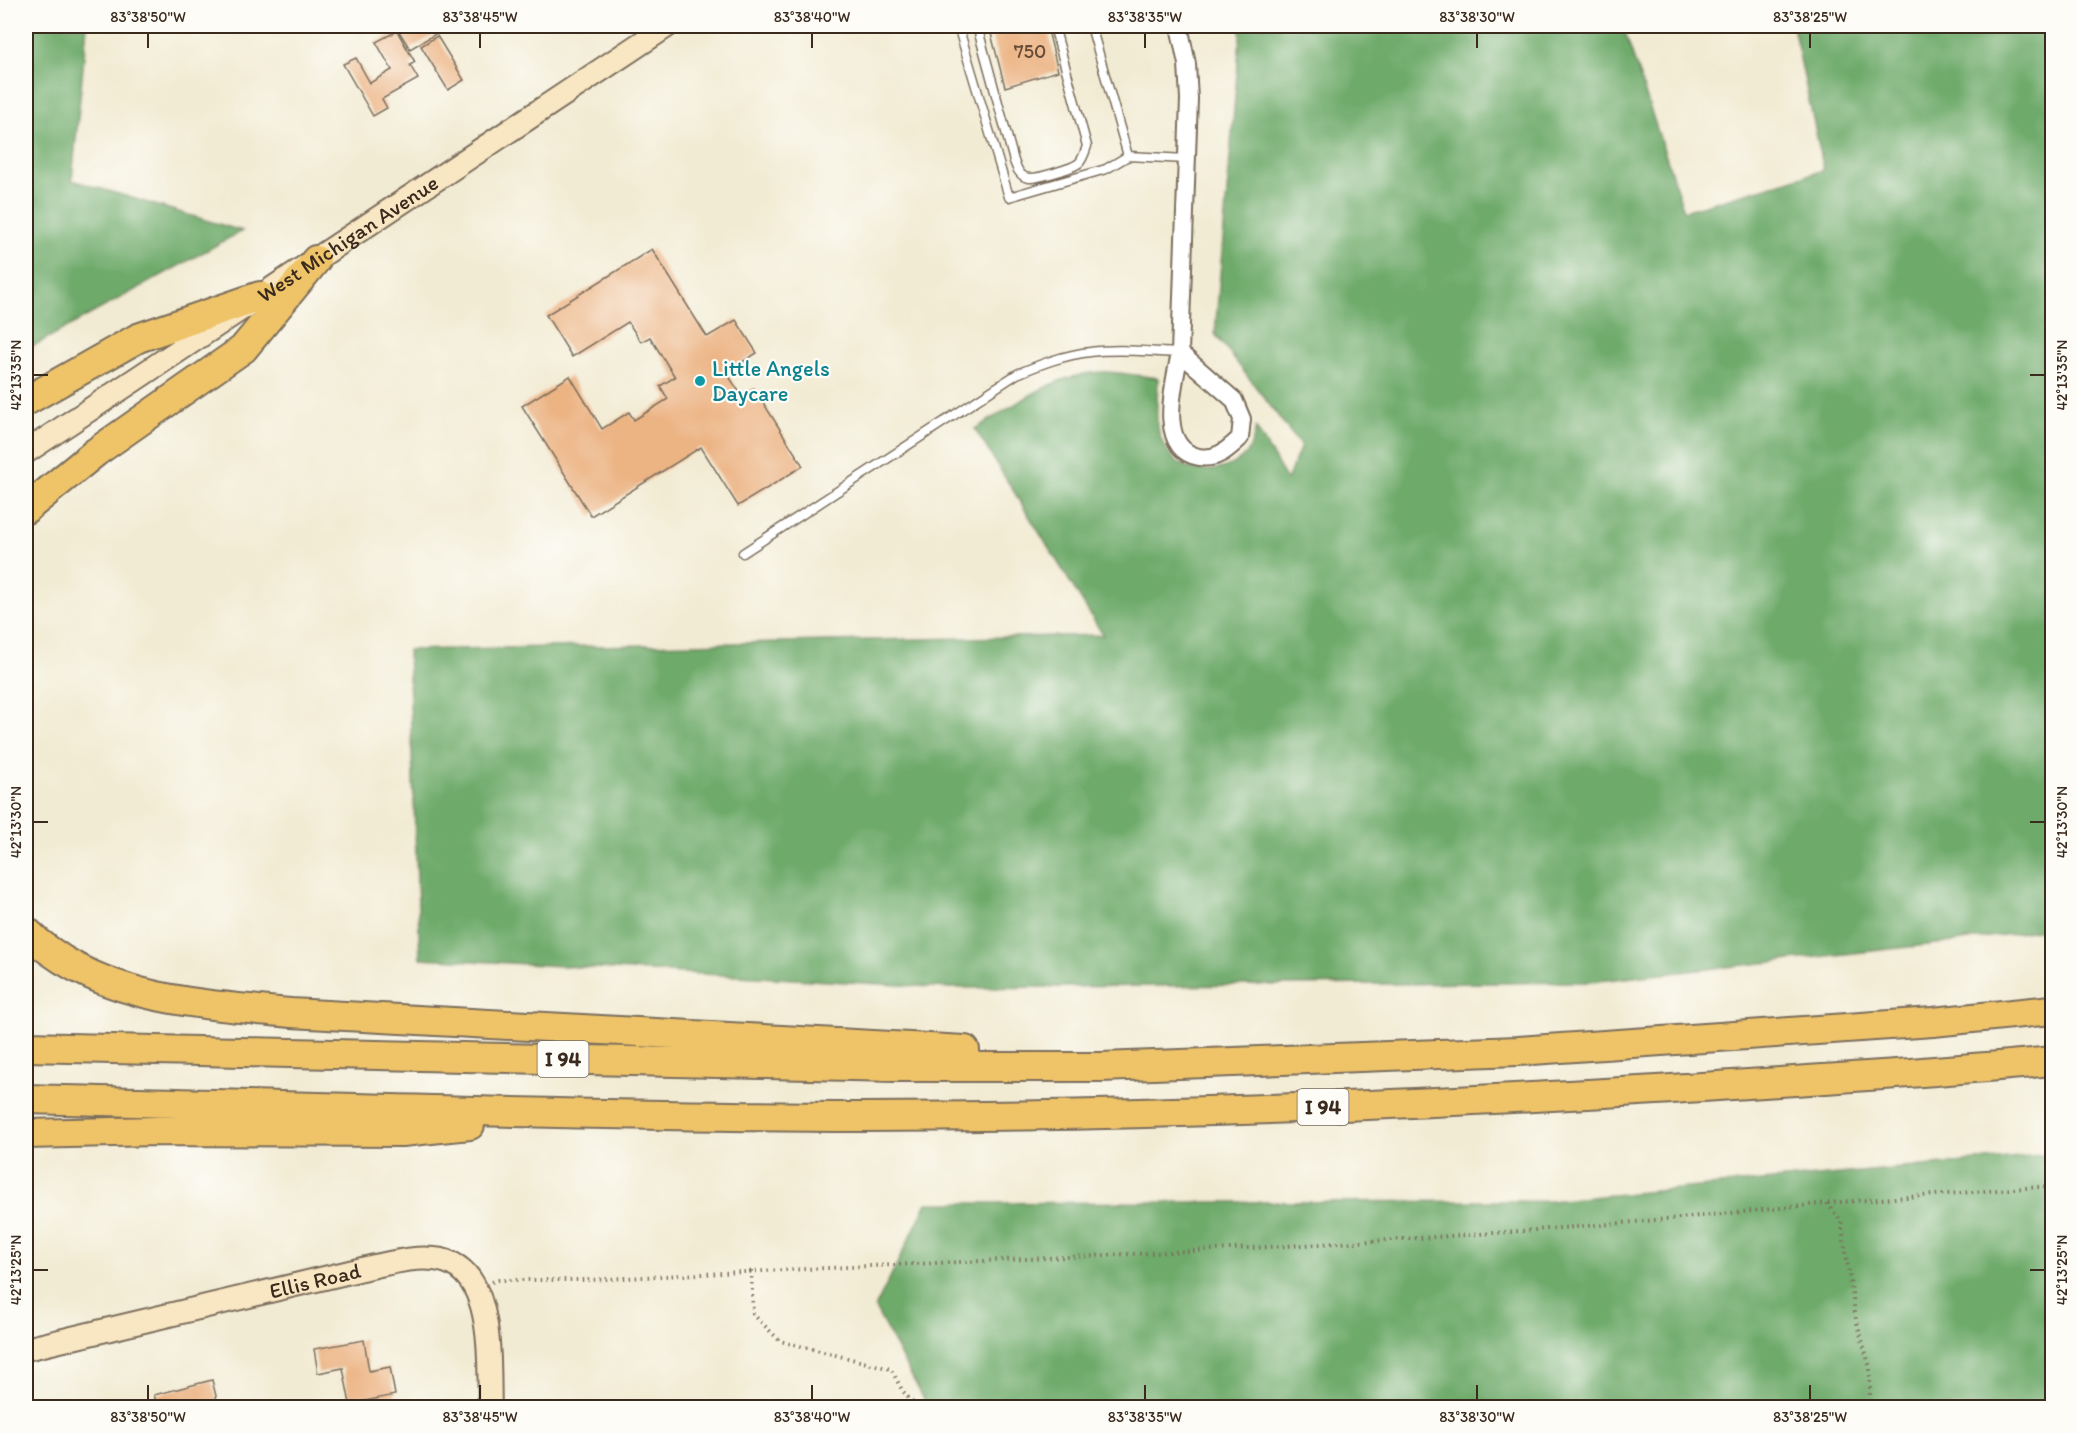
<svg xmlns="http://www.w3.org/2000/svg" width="2078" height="1433" font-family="Itim,sans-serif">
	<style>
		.forest { fill: #6eaa6a; stroke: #546a44; stroke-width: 1.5 }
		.building { fill: #ecb383 }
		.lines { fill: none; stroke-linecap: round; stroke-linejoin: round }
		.lane-casing { stroke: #7b6e5d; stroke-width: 11 }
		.street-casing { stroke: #7b6e5d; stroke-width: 20 }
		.secondary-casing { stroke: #7b6e5d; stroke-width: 26 }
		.highway-casing { stroke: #7b6e5d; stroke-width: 32 }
		.path { stroke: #7b6e5d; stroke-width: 4; stroke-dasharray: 1.5 4.5; stroke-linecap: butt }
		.lane { stroke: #fff; stroke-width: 8 }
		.street { stroke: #fff; stroke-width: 16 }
		.secondary { stroke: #f9e7c3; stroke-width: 22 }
		.highway { stroke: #efc469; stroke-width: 28 }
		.ticks { fill: none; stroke: #3b2a1e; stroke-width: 2 }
		.culture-dot { fill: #0f9aa8; stroke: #fdfcf7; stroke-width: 2 }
		.labels { text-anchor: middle; stroke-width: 4.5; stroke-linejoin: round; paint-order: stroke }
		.number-label { font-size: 20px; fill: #674c37 }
		.shield { fill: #fdfcf7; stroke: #75695f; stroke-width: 1.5 }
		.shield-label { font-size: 21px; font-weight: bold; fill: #3b2a1e }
		.street-label { font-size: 22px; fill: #3b2a1e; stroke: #fdfcf7 }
		.culture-label { font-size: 22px; fill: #0d838f; stroke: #fdfcf7; text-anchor: start }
		.neatline { fill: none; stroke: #3b2a1e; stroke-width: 2 }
		.ticks-label { font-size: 15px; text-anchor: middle; fill: #3b2a1e }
	</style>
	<rect width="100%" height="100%" fill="#fdfcf7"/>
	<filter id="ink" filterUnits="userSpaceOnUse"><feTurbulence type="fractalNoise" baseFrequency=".0167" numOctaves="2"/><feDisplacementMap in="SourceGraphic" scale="12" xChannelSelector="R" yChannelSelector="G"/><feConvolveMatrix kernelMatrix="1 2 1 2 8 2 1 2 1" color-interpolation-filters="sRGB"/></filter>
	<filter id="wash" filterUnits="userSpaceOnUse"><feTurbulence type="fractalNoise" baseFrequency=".008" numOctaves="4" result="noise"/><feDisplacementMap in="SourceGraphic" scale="24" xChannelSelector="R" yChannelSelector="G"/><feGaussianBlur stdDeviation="1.35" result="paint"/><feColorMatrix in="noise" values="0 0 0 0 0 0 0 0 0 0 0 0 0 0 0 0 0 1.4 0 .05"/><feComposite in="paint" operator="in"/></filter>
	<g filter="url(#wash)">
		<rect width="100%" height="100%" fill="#f2ebd3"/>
		<path class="forest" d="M26 26H87L72 180 242 231 26 350Z
			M1241 26H1623L1684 211 1824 170 1793 26H2052V928L1954 942 1589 982 951 988 420 958 408 650 1103 635 975 429C1016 405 1057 371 1107 372 1124 373 1141 376 1158 378 1158 398 1153 424 1163 443 1167 451 1173 460 1181 464 1200 475 1231 471 1246 454 1252 447 1254 436 1256 428L1287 480 1301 446 1215 334Z
			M2052 1154V1407H928L875 1308 927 1203 1549 1201Z"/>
		<g id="blocks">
			<path class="building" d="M401 26H449L410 49 397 28Z
				M989 26H1047L1058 71 1005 87Z
				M397 31 415 62 410 65 418 79 382 99 387 108 373 116 343 64 356 58 370 83 392 70 376 42Z
				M437 36 464 80 448 90 421 46Z
				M652 249 707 337 736 320 757 353 726 372 742 396 754 388 803 466 738 506 701 447 591 516 522 406 570 376 602 429 629 412 634 420 668 399 660 386 675 377 650 337 641 342 628 322 572 357 546 315Z
				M364 1340 369 1371 390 1367 395 1395 350 1404 343 1368 318 1373 314 1349Z
				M212 1380 219 1408H158L154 1395Z"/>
		</g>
	</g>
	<g filter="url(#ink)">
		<use href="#blocks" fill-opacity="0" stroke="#7b6e5d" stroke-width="1.5"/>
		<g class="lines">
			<defs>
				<path id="lane" d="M958 26 1009 197 1106 169 1128 156 1187 159
					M977 26 1014 161C1017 169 1020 177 1029 178 1037 179 1073 168 1079 163 1083 159 1085 152 1087 146L1054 26
					M1091 26 1128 156
					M743 553 1017 374C1041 364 1064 355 1090 352 1119 348 1150 352 1180 353"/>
				<path id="street" d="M1179 26 1187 64 1189 99 1180 353C1174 384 1156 449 1199 457 1217 460 1227 450 1240 438L1242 419 1234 400 1180 353"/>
				<g id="secondary">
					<path id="s1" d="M26 452 667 26"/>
					<path id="s2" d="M26 1349 375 1266C395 1262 414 1257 434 1259 497 1264 488 1363 490 1408"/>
				</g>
				<path id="highway" d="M26 401 138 338 260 296
					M26 509 96 452 243 349 316 260
					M26 931C96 1000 199 1004 291 1013L965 1050
					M26 1047 895 1067H1101L1518 1051 1933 1022 2052 1010
					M26 1099C304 1106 583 1116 861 1117 1126 1117 1391 1106 1656 1090 1788 1081 1921 1074 2052 1061
					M26 1134 158 1131 402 1132 470 1125"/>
			</defs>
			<use href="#lane" class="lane-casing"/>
			<use href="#street" class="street-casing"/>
			<use href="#secondary" class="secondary-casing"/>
			<use href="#highway" class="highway-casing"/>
			<path class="path" d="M1828 1203 2052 1186
				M751 1271 753 1314 780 1341 891 1369 902 1390 917 1408
				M492 1282 499 1280H589C1002 1257 1416 1249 1827 1203L1841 1221 1856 1319 1870 1368V1404L1872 1408"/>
			<use href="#lane" class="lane"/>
			<use href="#street" class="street"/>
			<use href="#secondary" class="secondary"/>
			<use href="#highway" class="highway"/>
		</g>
	</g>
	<path class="ticks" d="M148 33V48M480 33V48M812 33V48M1145 33V48M1477 33V48M1810 33V48M33 375H48M2030 375H2045M33 822H48M2030 822H2045M33 1270H48M2030 1270H2045M148 1385V1400M480 1385V1400M812 1385V1400M1145 1385V1400M1477 1385V1400M1810 1385V1400"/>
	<circle class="culture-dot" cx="700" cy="381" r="6"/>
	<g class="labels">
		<g class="number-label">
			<text x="1030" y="58">750</text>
		</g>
		<g class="shield">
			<rect x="537.5" y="1041" width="51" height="36" rx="4.5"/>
			<rect x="1297.5" y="1089" width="51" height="36" rx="4.5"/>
		</g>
		<g class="shield-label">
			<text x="563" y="1066">I 94</text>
			<text x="1323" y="1114">I 94</text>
		</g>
		<g class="street-label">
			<text dy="8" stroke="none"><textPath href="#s1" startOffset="386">West Michigan Avenue</textPath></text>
			<text dy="8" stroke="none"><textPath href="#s2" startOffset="297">Ellis Road</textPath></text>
		</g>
		<g class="culture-label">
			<text x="712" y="376">Little Angels<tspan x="712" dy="25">Daycare</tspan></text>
		</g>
	</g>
	<rect width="2078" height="1433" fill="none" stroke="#fdfcf7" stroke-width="66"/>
	<rect x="33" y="33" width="2012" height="1367" class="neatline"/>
	<g class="ticks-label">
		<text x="148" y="22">83°38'50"W</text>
		<text x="480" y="22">83°38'45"W</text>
		<text x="812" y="22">83°38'40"W</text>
		<text x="1145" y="22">83°38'35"W</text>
		<text x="1477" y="22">83°38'30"W</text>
		<text x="1810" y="22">83°38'25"W</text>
		<text transform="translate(16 375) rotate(-90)" y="5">42°13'35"N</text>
		<text transform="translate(2062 375) rotate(-90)" y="5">42°13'35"N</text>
		<text transform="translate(16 822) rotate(-90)" y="5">42°13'30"N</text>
		<text transform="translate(2062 822) rotate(-90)" y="5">42°13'30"N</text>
		<text transform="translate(16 1270) rotate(-90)" y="5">42°13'25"N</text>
		<text transform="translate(2062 1270) rotate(-90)" y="5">42°13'25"N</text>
		<text x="148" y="1422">83°38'50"W</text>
		<text x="480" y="1422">83°38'45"W</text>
		<text x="812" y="1422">83°38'40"W</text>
		<text x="1145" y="1422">83°38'35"W</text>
		<text x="1477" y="1422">83°38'30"W</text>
		<text x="1810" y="1422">83°38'25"W</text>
	</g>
</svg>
